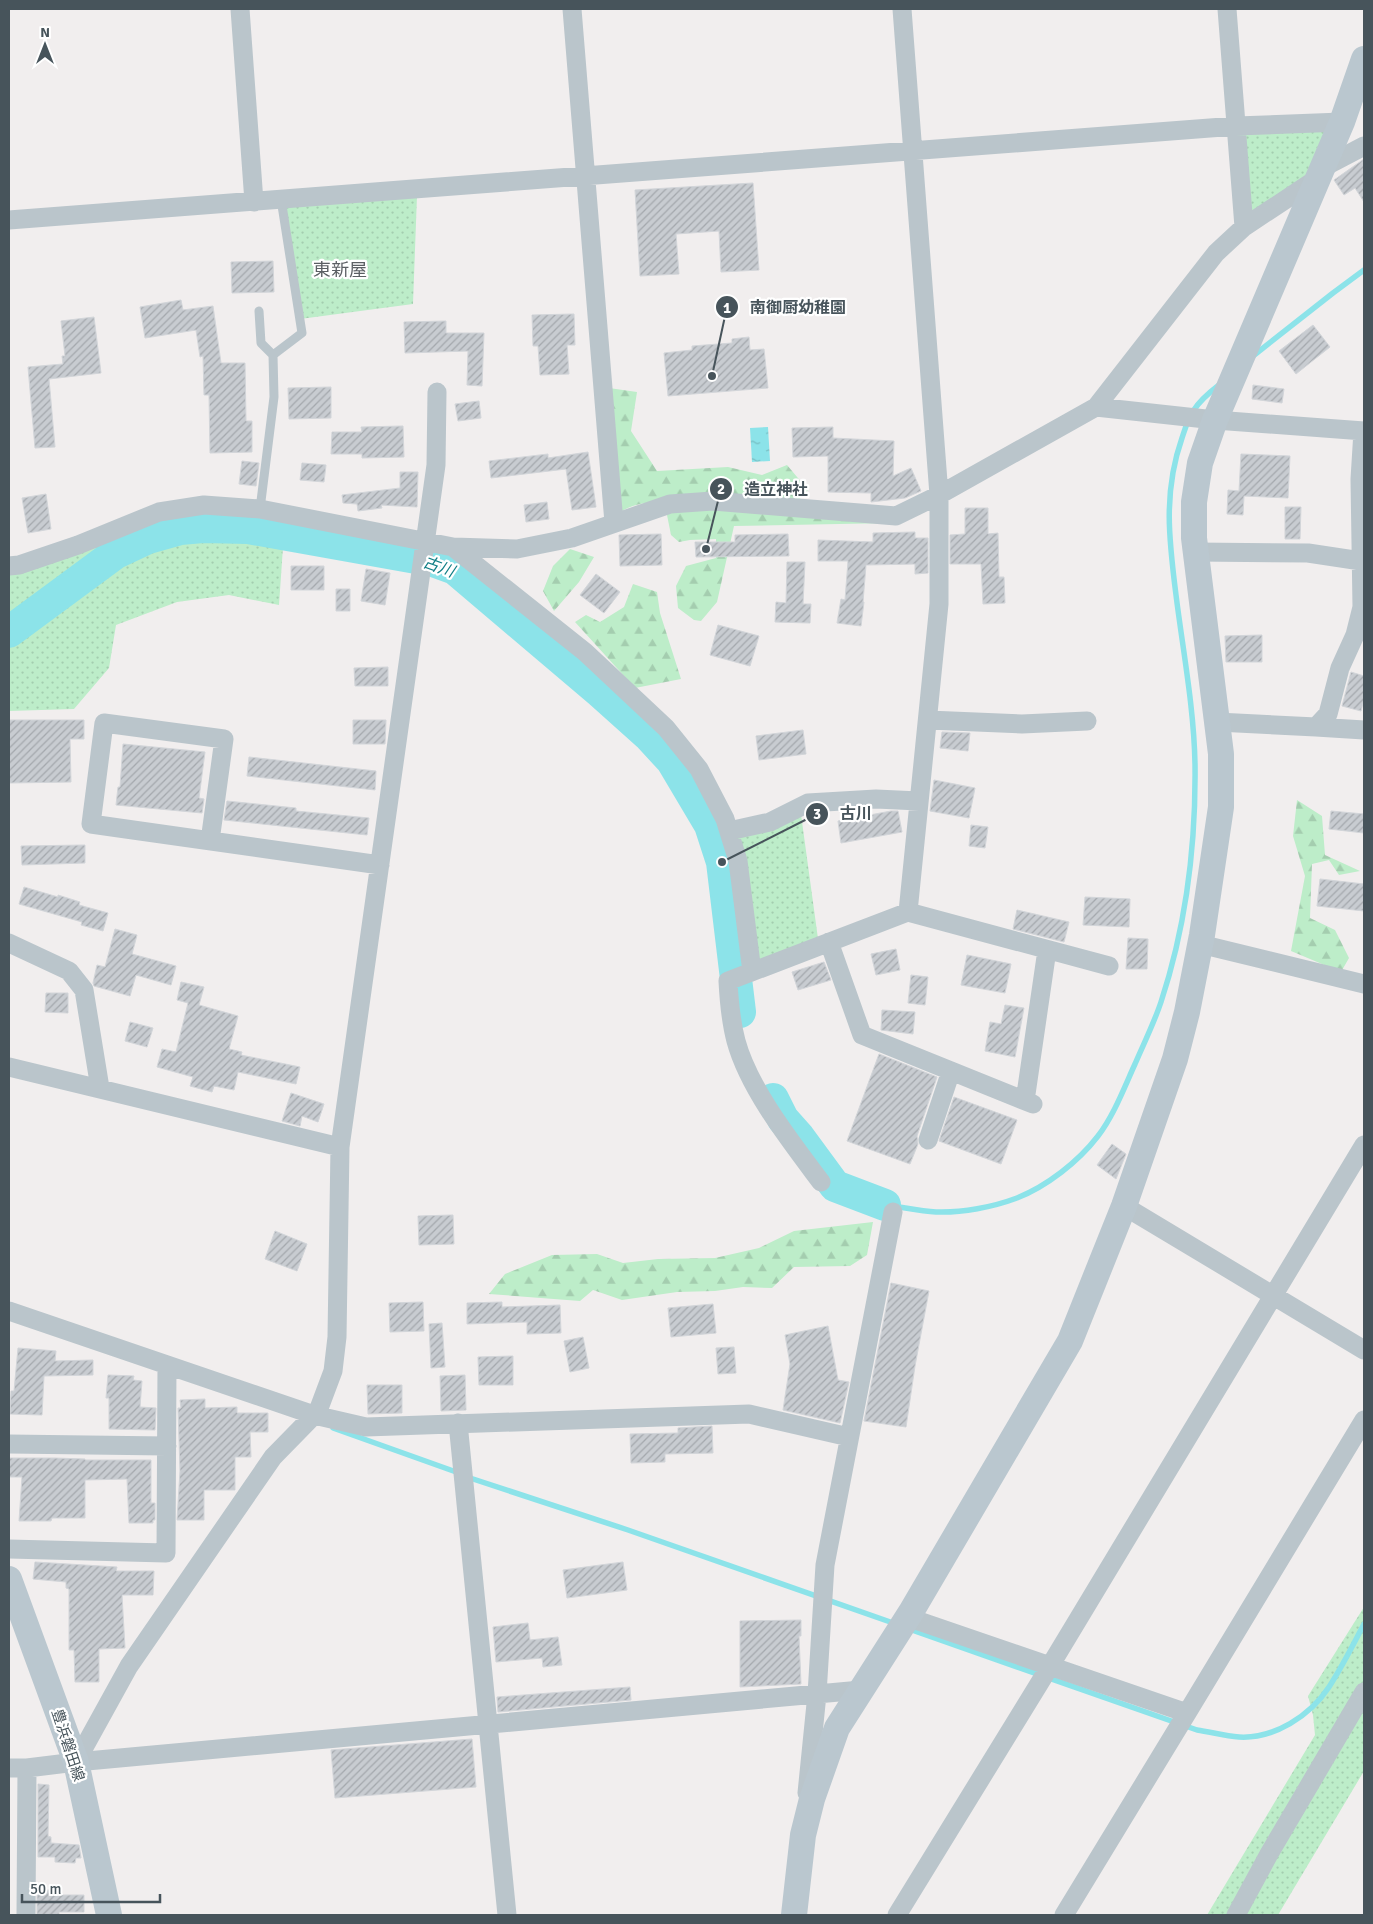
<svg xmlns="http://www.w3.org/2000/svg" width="1373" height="1924" font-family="Signika,'Noto Sans JP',sans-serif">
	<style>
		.grass { fill: url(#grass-dots) }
		.forest { fill: url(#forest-firs) }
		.water { fill: url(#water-ripples) }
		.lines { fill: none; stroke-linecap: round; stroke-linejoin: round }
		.stream { stroke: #8ce3e9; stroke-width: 5.5 }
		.river { stroke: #8ce3e9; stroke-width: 32 }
		.building { fill: url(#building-hatch); stroke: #d2d5d9 }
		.lane { stroke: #bac5cb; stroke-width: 9 }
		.street { stroke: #bac5cb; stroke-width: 19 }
		.secondary { stroke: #bac7cf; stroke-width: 26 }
		.labels { text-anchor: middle; stroke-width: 4.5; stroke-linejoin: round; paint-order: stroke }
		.street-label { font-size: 15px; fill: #47545b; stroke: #fff }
		.water-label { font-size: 16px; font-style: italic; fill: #117f86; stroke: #fff }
		.quarter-label { font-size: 18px; fill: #5b5f63; stroke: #fff }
		.leader { fill: none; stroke: #47545b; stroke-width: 2 }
		.callout-dot { fill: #47545b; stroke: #fff; stroke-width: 2 }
		.mark-label { font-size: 15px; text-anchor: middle; font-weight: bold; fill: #fff }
		.callout-label { font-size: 16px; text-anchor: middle; font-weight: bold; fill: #47545b; stroke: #fff; stroke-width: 4.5; stroke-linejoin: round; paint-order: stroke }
	</style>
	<defs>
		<pattern id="grass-dots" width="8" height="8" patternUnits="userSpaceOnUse" patternTransform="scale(1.25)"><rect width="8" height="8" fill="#bdedc9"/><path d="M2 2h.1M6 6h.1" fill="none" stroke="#a4cdaf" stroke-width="1.8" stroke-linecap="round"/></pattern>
		<pattern id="forest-firs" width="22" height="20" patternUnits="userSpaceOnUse" patternTransform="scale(1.25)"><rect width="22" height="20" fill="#bdedc9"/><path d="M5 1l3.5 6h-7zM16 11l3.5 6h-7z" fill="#a4cdaf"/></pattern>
		<pattern id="water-ripples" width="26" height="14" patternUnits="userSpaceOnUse" patternTransform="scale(1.25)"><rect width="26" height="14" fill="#8ce3e9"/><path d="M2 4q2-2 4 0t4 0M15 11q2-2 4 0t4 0" fill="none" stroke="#74bbc0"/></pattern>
		<pattern id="building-hatch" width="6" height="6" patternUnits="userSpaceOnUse" patternTransform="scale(1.25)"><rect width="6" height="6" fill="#c8ccd1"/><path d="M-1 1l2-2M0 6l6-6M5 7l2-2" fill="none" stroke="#a4a8ad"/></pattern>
	</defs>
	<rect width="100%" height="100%" fill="#f1eeee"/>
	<path class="grass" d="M1342 122 1318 178 1243 218 1236 126Z
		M417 196 413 304 300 319 281 199Z
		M211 506 426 542 421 573 283 547 279 605 229 595 177 602 116 625 109 668 74 709 9 711V569L104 535Z
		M800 807 819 946 750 962 729 831Z
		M1364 1607V1771L1278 1915H1207L1315 1735 1313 1715 1308 1696Z"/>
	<path class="forest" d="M602 387 637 392 631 431 657 471 728 467 762 475 787 465 808 490 799 500 755 494 717 495 891 523 734 526 717 602 701 621 694 620 678 608 676 586 686 566 716 558V539L690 540 679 542 671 535 667 515 680 503C651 502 639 500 613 516Z
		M570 549 594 557 579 582 554 611 543 591 553 566Z
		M633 584 657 592 660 613 681 679 635 688 575 622 586 615 600 622 624 607Z
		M1297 800 1322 816 1325 855 1360 871 1339 875 1329 860 1312 864 1310 918 1335 930 1349 958 1341 972 1291 951 1305 876 1293 836Z
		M873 1222 867 1255 850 1266 794 1267 772 1288 743 1287 715 1291 677 1292 622 1300 593 1290 580 1301 489 1294 505 1274 552 1255 597 1254 623 1263 658 1259 715 1258 759 1248 794 1231Z"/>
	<path class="water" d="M768 427 770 461 752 462 750 428Z"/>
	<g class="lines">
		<path class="stream" d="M1253 356 1333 293 1364 270
			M883 1216 885 1205C902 1207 919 1211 936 1212 962 1213 993 1207 1017 1198 1047 1186 1078 1162 1098 1136 1114 1115 1124 1088 1135 1064 1144 1043 1154 1023 1161 1002 1186 926 1196 844 1195 764 1194 708 1183 651 1176 595 1169 540 1163 492 1182 438 1185 429 1188 418 1194 410 1200 400 1210 392 1219 385
			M333 1428 459 1473
			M467 1477 628 1530 896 1624
			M909 1629 1197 1730C1211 1732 1225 1736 1239 1737 1274 1739 1310 1716 1329 1687 1342 1667 1353 1645 1364 1624"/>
		<path class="river" d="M9 632 116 553 148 538 180 529 203 527 248 528 433 561 455 569 600 692 648 735 672 761 710 825 722 862 740 1012
			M773 1099 783 1119 799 1137 835 1186 885 1205"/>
	</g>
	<path class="building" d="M1364 159V202L1355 188 1344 195 1334 180Z
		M753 183 759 270 721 272 719 231 676 234 679 274 640 276 635 190Z
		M273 261 274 292 232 293 231 262Z
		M181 300 183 310 213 306 221 363H245L246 421H252V452L210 453 209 395H204L203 356 200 357 196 330 145 338 140 307Z
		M574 314 575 345H567L569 374 540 375 538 346H533L532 315Z
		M94 317 101 373 49 379 55 447 35 448 28 367 63 364 62 356H65L61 321Z
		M446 321V333H484L482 386 467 385 468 351 405 353 404 322Z
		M1313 325 1330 347 1296 374 1279 351Z
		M749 337 750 350 764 349 768 388 668 396 664 353 692 350V346L732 343V339Z
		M1253 385 1284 389 1282 403 1252 399Z
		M331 387V418L289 419 288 388Z
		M479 401 481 418 458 421 455 404Z
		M403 426 404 457 362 458V454H331L332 432H362L361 427Z
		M833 427V438L894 441 893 476 911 468 921 491 905 498 871 502V493L828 492V456L793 457 792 428Z
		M588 452 596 507 572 510 566 469 491 478 489 461 548 454V458Z
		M1241 454 1290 456 1288 498 1244 496 1243 515 1227 514 1228 490 1239 491Z
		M242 461 259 463 256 486 239 484Z
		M302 463 326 465 324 482 300 480Z
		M400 472H418L417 507 381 505 382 508 358 511 357 504 343 503 342 495 400 488Z
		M46 494 51 529 28 533 22 498Z
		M547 502 549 519 526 522 524 505Z
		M1285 507H1301L1300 539H1285Z
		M965 508H988V534L998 533 999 577H1004L1005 603 983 604 981 564H950V535L965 534Z
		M915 532V538H928V573L915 574V564L866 565 863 602H864L861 626 837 623 841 599 845 600 848 561H818V540L873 542V533Z
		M661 534 662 565 620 566 619 535Z
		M788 534 789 556 696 557 695 542H735V535Z
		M787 562H805L803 604H811L810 623 775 622 776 602 786 603Z
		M291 566H324V590H291Z
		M366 569 390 573 385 605 361 601Z
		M596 574 620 592 604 613 580 595Z
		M336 589H350V611H336Z
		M718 625 759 636 750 666 710 655Z
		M1262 635V662H1226L1225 636Z
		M388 667V686H355L354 668Z
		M1351 672 1364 676V699L1361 711 1342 706Z
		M9 720H84V739H70L71 782 9 783Z
		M353 720H386L385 744H353Z
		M803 730 806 754 759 760 756 736Z
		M942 732 970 733 968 751 940 748Z
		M123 744 205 752 199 798 204 799 202 813 116 805 118 787H120Z
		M249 757 376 771 375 790 247 776Z
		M934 780 975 788 969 818 930 811Z
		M227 801 296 808V811L369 818 367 835 224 820Z
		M891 811H898L902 832 841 843 838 821Z
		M1331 811 1364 814V833L1329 829Z
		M971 825 988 827 985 848 969 846Z
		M85 845V863L22 865 21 846Z
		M1320 879 1364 884V911L1317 906Z
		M24 887 58 897V895L80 902 79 905 108 913 103 931 81 925 82 922 19 904Z
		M1085 897 1130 899 1129 927 1083 925Z
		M1017 910 1069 922 1064 942 1013 929Z
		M115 929 137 935 132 954 176 966 171 985 136 975 130 996 94 986 93 983 97 965 105 967Z
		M1128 938 1148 939 1147 969H1126Z
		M896 949 900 970 876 975 871 954Z
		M967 955 1011 964 1005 993 961 985Z
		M824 962 831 980 798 990 792 972Z
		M911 975 928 977 925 1005 908 1003Z
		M181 982 204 987 199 1005 238 1016 229 1049 242 1052 241 1055 300 1067 296 1084 238 1072 234 1090 214 1086 212 1092 190 1086 193 1077 157 1067 162 1049 176 1052 188 1003 177 1000Z
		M46 993H68V1013L45 1012Z
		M1005 1005 1024 1008 1015 1057 985 1051 990 1022 1001 1024Z
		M882 1010 915 1012 913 1034 881 1030Z
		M130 1022 153 1028 147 1047 125 1041Z
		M879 1054 937 1077 917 1136 918 1144 910 1164 847 1141Z
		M291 1093 324 1104 318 1122 302 1116 300 1126 282 1121Z
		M954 1097 1017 1120 1001 1164 939 1141Z
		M1112 1144 1126 1154 1116 1179 1097 1165Z
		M453 1215 454 1244 419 1245 418 1216Z
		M275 1231 307 1244 297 1271 265 1259Z
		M891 1283 929 1291 915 1366 906 1427 864 1421Z
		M423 1302 424 1331 390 1332 389 1303Z
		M502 1302V1307L560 1305 561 1333 527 1334V1322L467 1324V1303Z
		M713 1304 716 1333 671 1337 668 1308Z
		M442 1323 445 1367 431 1368 429 1324Z
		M828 1326 838 1380 849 1382 840 1423 783 1410 790 1364 785 1335Z
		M583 1337 589 1368 570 1372 564 1341Z
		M734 1347 736 1373 718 1374 716 1348Z
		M18 1348 56 1351 55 1361 93 1360V1375L44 1376 42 1415 10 1414 11 1391H14Z
		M513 1356V1385H479L478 1357Z
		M108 1375 134 1376 133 1380 142 1381 140 1407 156 1408 155 1430 109 1429V1398H106Z
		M465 1375 466 1410 441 1411 440 1376Z
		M367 1385H402V1413L368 1414Z
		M205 1399V1408L237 1407V1413H268V1432H250L251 1457H235V1490H204V1520H177L180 1471 178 1408H181L180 1400Z
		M712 1426 713 1453 665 1454V1462L631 1463 630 1434 678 1433V1428Z
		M9 1458H54L85 1459V1460H151V1503H155V1520H153V1523H129L127 1479 85 1480V1518H52L51 1521H19L22 1477H9Z
		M35 1562 117 1567 116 1571H154L153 1595H122L125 1648 99 1649V1682H75L74 1650H69V1589L66 1588V1582L33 1579Z
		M623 1562 627 1590 567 1598 563 1570Z
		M801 1620V1636H799L801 1684 740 1687V1621Z
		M528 1623 530 1640 558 1637 562 1665 543 1667 542 1658 496 1662 493 1627Z
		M630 1687 631 1700 498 1712 497 1697Z
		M472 1739 476 1787 335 1798 331 1750Z
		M38 1784 49 1785 48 1836 51 1837V1843L79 1845 81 1858H76L75 1863 55 1862V1857H38Z
		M37 1890H53L54 1895H84V1912H59V1915H37Z"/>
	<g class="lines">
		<path class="lane" d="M259 311 261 343 273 355 274 397 260 509
			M273 355 302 333 281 199"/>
		<path class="street" d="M240 9 254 202
			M572 9 614 523
			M902 9 939 495V604L908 912
			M1227 9 1244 227
			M1322 168 1364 146
			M9 220 1236 126 1342 122
			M1096 407 1216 253 1244 227 1318 178
			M453 547 585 652 666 728 699 769 725 819 738 861 752 972
			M1195 552 1308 553 1361 561
			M9 566 19 565 78 545 159 512 204 505 260 509 453 547 517 549 572 538 670 504 713 501 896 516 939 495 1096 407 1215 420 1364 431
			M928 720 1022 724 1087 721
			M1217 722 1316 727 1328 714 1340 668 1355 635 1362 607 1360 479 1363 431
			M1316 727 1364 730
			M729 831 770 822 808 803 876 799 919 801
			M210 841 224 739 104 723 91 824 119 828 380 865
			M829 942 862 1035 1033 1104
			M9 943 69 971 84 990 100 1088
			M1200 944 1364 984
			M9 1067 340 1147
			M1025 1101 1047 950
			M928 1140 951 1071
			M821 1182C791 1142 749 1089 736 1041 731 1022 729 1001 728 981L908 912 1109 966
			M1124 1206 1364 1350
			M9 1311 314 1415 366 1427 749 1414 849 1437
			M458 1423 507 1915
			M9 1444 167 1446
			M9 1549 166 1553 167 1365
			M907 1617 1187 1713 1364 1420
			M76 1762 129 1666 273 1457 318 1411 333 1371 337 1337 340 1147 436 465 437 392
			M9 1768H27L76 1762 861 1690
			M807 1793 817 1694 825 1565 893 1212
			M26 1915 27 1768
			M897 1915 1050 1666 1364 1145
			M1064 1915 1187 1713
			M1236 1915 1269 1854 1364 1692"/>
		<path class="secondary" d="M9 1579 76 1762 109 1915
			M794 1915 803 1835 812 1799 837 1728 911 1612 1070 1341 1124 1206 1175 1059 1187 1012 1202 935 1221 807V754L1194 538V502L1200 463 1215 420 1342 122 1364 59"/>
	</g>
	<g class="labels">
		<g class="street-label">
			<text transform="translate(68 1745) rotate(72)" y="5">豊浜磐田線</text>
		</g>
		<g class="water-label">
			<text transform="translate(439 566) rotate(20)" y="6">古川</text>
		</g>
		<g class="quarter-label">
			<text x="340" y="276">東新屋</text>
		</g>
	</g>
	<path class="leader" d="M712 376L727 307M706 549L721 489M722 862L817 814"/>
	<g class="callout-dot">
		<circle cx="712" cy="376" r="5"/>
		<circle cx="706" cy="549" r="5"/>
		<circle cx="722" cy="862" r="5"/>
		<circle cx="727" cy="307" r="12"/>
		<circle cx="721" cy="489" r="12"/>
		<circle cx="817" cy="814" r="12"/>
	</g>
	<g class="mark-label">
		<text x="727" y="313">1</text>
		<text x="721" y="494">2</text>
		<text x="817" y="819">3</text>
	</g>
	<g class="callout-label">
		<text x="798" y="313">南御厨幼稚園</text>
		<text x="776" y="495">造立神社</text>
		<text x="856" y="819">古川</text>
	</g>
	<rect width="1373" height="1924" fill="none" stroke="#47545b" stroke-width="20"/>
	<g transform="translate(45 45)" stroke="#ffffff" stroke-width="4" paint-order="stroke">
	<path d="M0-4L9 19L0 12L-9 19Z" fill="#47545b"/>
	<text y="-8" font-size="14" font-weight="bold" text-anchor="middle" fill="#47545b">N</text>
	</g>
	<path d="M22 1894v8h138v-8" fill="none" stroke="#47545b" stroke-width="2.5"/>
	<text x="30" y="1894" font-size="15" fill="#47545b" stroke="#ffffff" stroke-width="4" paint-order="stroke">50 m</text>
</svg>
